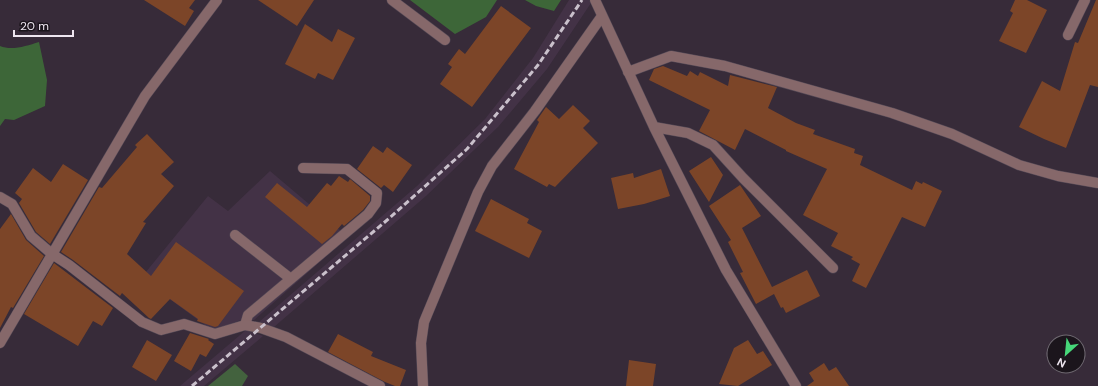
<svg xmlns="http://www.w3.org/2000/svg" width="1098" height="386" font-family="'DM Sans',sans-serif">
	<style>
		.built { fill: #433246 }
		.green { fill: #43623e }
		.forest { fill: #3d6638 }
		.building { fill: #7c4528 }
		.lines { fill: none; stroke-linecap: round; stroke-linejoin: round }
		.service-casing { stroke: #544956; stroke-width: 11 }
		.minor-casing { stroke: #544956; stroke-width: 11 }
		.service { stroke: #86686a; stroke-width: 10 }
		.minor { stroke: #86686a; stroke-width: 10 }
		.rail { stroke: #cac1cc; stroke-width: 3; stroke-dasharray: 6 3; stroke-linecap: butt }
	</style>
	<rect width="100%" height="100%" fill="#372b39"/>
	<path class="built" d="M569 0H589L591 3 547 69 498 127 426 196 274 327 259 322 417 186 485 119 533 58Z
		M270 171 348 237 254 320H241L217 330 205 325 141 278 208 196 228 211Z
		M246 330 263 336 204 386H180Z"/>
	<path class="green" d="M235 364 248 376 242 386H208Z"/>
	<path class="forest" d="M410 0H497L486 17 455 34Z
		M525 0H561L554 11 536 6Z
		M39 42 47 80 45 106 14 120 5 119 0 126V46C12 51 26 46 39 42Z"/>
	<path class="building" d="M144 0H195L189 8 194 11 185 26Z
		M258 0H314L297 26Z
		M1015 0H1027L1047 10 1026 53 999 41 1013 13 1010 11Z
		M1096 0H1098V87L1090 85 1066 148 1044 139 1019 127 1042 81 1060 91 1075 42 1078 43Z
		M501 6 531 28 472 107 440 84 452 67 448 64 459 49 465 54Z
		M305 24 332 42 338 29 355 38 333 80 318 73 315 79 285 64Z
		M663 66 687 76 690 71 698 76 700 72 728 86 730 75 777 87 768 108 796 123 815 130 813 134 855 149 854 153 863 156 860 165 912 190 916 181 922 184 923 182 942 191 925 227 902 217 866 288 852 281 860 264 851 259 853 257 831 246 838 233 803 215 827 169 786 151V150L745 129 735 150 699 131 710 110 649 80 654 69Z
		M573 105 590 121 583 128 598 143 555 187 549 184 547 187 514 169 539 122 537 120 546 107 559 119Z
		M147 134 174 162 161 174 174 186 143 222 146 223 127 254 151 276 176 242 244 291 218 326 215 327 197 321 198 319 170 299 151 319 149 318 122 293 120 296 73 260 61 252 99 187 102 188 137 147 135 145Z
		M373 146 383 153 387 147 412 165 393 192 384 185 381 188 357 169Z
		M711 157 723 175 709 202 689 171Z
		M63 164 88 180 50 244 36 232 19 203 22 199 15 193 33 168 51 182Z
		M661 169 670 196 644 204 618 209 611 178 633 173 634 178Z
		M339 176 348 182 350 179 370 196V201L363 210 344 226 342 224 332 236 322 244 265 197 277 183 307 207 327 183 331 186Z
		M740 185 761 216 742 228 772 287 807 270 820 296 786 313 783 307 781 308 774 294 756 304 740 273 743 272 728 242 731 240 709 206Z
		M491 199 529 219 527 223 542 231 529 258 475 231Z
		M11 214 26 240 44 256 13 308 11 307 0 328V229Z
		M54 263 113 308 102 326 93 321 78 346 24 314Z
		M190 333 209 339 208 340 214 344 206 357 200 354 191 371 174 361Z
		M338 334 373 352 371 356 406 370 400 386H395L385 382 328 352Z
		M147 340 172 355 156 381 132 367Z
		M748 340 757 354 763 351 772 365 738 386 719 384 734 348Z
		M629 360 656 364 653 386H626Z
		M824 363 829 371 836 367 849 386H807L814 381 809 373Z"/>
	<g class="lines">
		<defs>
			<path id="service" d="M392 0 445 40
				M1068 35 1085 0
				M235 235 291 279
				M245 325 248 315 368 214 376 203 377 193 347 169 303 168"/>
			<path id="minor" d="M595 0 654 127 726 270 796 386
				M628 72 671 56 725 66 892 113 952 134 1019 165 1058 176 1098 183
				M654 127 688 133 713 145 743 178 833 268
				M0 197 12 204 31 236 52 254 69 265 142 322 161 330 184 324 215 334 245 325 261 328 286 337 380 386
				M0 343 145 96 217 0
				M423 386 421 343 424 322 478 192 492 166 535 111 602 16"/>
		</defs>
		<use href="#service" class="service-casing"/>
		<use href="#minor" class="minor-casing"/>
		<use href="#service" class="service"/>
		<use href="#minor" class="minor"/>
		<path class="rail" d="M192 386 386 221 467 149 538 65 582 0"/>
	</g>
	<g transform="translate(1066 354) rotate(207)"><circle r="19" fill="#1b151c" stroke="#6f6971"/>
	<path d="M0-3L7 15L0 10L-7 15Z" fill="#46d779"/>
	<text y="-6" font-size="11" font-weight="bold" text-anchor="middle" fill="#eee6f0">N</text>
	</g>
	<path d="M14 30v6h59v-6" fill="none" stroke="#eee6f0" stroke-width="2"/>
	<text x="20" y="30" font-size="12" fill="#eee6f0" stroke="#1b151c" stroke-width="3" paint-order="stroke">20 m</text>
</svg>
